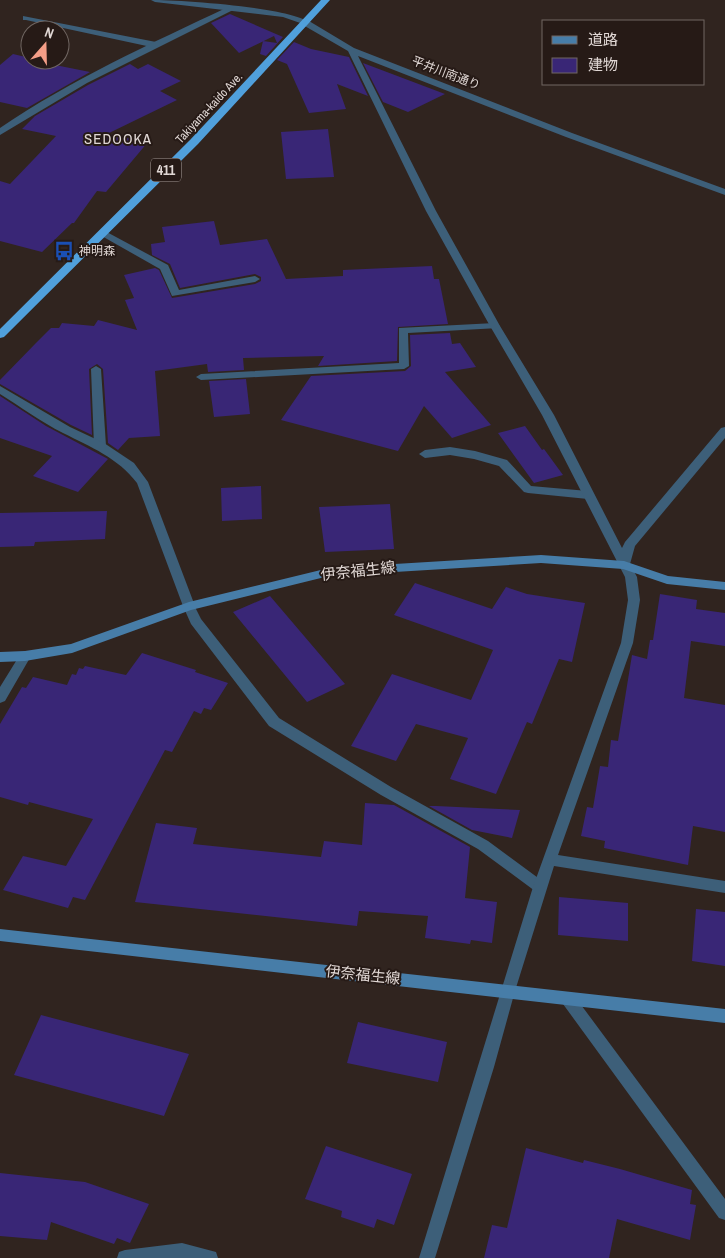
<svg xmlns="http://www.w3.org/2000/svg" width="725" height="1258" font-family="'Archivo Narrow','Noto Sans JP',sans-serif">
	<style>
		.building { fill: #392676 }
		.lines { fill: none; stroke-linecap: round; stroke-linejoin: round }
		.service { fill: #3d5f79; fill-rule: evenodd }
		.minor { fill: #3d5f79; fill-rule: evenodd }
		.tertiary { fill: #3d5f79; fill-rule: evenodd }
		.secondary { fill: #477da8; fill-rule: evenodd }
		.trunk { fill: #50a0dc; fill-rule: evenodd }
		.labels { text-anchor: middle; stroke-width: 4; stroke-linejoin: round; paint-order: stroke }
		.far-street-label { font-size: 12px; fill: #e0d7d4; stroke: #261a16 }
		.far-poi-label { font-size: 12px; fill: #e0d7d4; stroke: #261a16; text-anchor: start }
		.shield { fill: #261a16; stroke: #a89e9b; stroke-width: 1 }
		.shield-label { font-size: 14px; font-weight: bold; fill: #e0d7d4 }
		.far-quarter-label { font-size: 15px; letter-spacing: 1px; fill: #e0d7d4; stroke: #261a16 }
		.street-label { font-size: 15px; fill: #e0d7d4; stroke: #261a16 }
	</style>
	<rect width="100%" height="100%" fill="#30241f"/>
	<path class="building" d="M230 14 276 34 283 37 266 56 260 54 263 41 277 43 274 36 239 53 211 23Z
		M294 42 311 49 349 57 368 96 337 84 346 109 309 113 287 64 277 60Z
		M13 54 30 58V60L90 72 27 108 0 102V65Z
		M363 63 445 94 408 112 383 102Z
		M130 64 138 69 148 64 181 81 160 91 177 100 107 134 148 142 106 192 97 191 74 223H72L42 252 0 241V181L10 184 56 136 22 129 35 116 88 85Z
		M328 129 334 177 286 179 281 132Z
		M214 221 220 245 267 239 286 279 343 276V270L432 266 434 279H439L448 324 398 327 397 361 318 366 324 356 243 358 244 370 208 372 207 364 155 371 160 436 129 438 118 450 108 443 103 369 97 364 89 369 92 435 71 425 0 384V380L35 344 51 328H59L62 323 94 326 98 320 137 330 125 300 134 298 124 275 155 268 159 270 172 298 255 284 261 281V277L255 274 180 288 170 264 152 255 151 244 165 242 162 227Z
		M450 333 452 344 460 343 476 367 445 372 491 425 452 438 424 406 398 451 281 420 311 376 405 371 411 366 410 335Z
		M246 379 250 414 214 417 209 381Z
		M0 396 46 426 108 459 78 492 33 476 52 456 0 438Z
		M525 426 542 450 544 449 563 475 534 483 498 433Z
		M261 486 262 519 222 521 221 488Z
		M390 504 394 549 325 552 319 507Z
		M107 511 105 539 35 542 34 546 0 547V513Z
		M415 583 492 609 506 587 527 594 585 603 572 662 559 659 532 724 527 722 496 794 450 779 468 738 416 724 396 761 351 746 392 674 471 700 493 650 394 615Z
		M660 594 697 600 696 609 725 613V646L691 641 684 698 725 705V832L693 826 688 865 604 848 605 841 581 836 587 807 593 808 600 766 608 767 611 740 618 741 632 655 647 659 650 640H653Z
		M270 596 345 684 307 702 233 612Z
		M142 653 196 670 195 672 228 683 211 710 204 708 201 714 194 711 172 752 165 750 85 900 73 897 68 908 3 890 23 856 66 866 93 819 29 802 28 805 0 797V724L22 687 26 688 33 677 67 685 72 674 76 675 79 668 83 669 85 666 126 675Z
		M365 803 394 805 470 847 465 898 497 902 492 943 471 940 470 944 425 938 428 916 359 911 357 926 135 902 156 823 197 828 193 844 321 857 324 841 362 845Z
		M429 806H436L520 810 512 838 472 830Z
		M559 897 628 903V941L558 935Z
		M696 909 725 912V966L692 961Z
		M41 1015 189 1054 164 1116 14 1075Z
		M358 1022 447 1042 438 1082 347 1063Z
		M326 1146 412 1174 394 1225 377 1219 374 1228 341 1217 342 1211 305 1199Z
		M526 1148 583 1163 584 1160 620 1169 692 1190 690 1204 696 1205 690 1240 617 1219 609 1258H484L492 1225 507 1228Z
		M0 1173 85 1182 149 1204 130 1243 117 1238 114 1244 51 1222 47 1240 0 1236Z"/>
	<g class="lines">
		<path class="service" d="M23 16 156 42 160 45 156 48 26 20H23Z
			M103 230 168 265 179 290 255 276 260 279 255 282 172 296 160 269 100 235 98 233Z
			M495 323 500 326 499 328 408 333 409 366 404 369 201 380 196 377 201 374 399 363V328Z
			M96 366 101 369 106 446 100 450 94 446 91 369Z
			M450 447 475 451 507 460 531 486 588 491 594 495 588 499 528 493 524 492 499 466 474 459 450 455 425 458 419 454 425 450Z
			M189 602 193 603 201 619 279 718 391 787 488 841 545 883 547 887 545 891 540 893 535 891 478 849 381 795 269 726 191 624 183 606Z"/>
		<path class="minor" d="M228 7 235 9 87 83 0 135V128C72 79 150 44 228 7Z
			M303 21H309L354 48 572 133 725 189V195L566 137 358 56 436 211 500 326 554 415 622 548 625 542 721 428 725 427V438L635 546 630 564 637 577 640 600 633 643 558 855 725 881V893L554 866 515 991 494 1067 435 1258H419L533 887 621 643 628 600 625 577 542 415 490 326 426 211 348 51 303 25Z
			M0 386 70 427 104 443 134 463 148 482 195 606 193 609 189 610 183 606 137 483C118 458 91 447 63 433 41 422 21 407 0 394Z
			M25 651 29 653 31 656 5 701 0 703V687L21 653Z
			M568 992 573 994 725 1199V1220L719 1218 563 1004 560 999 563 994Z
			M182 1243 216 1252 218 1258H117L119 1252 125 1250Z"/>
		<path class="tertiary" d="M151 0C180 0 291 7 310 23L306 25 283 17 155 2Z"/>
		<path class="secondary" d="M541 555 624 561 668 576 725 582V590L667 584 623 569 541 563 329 576 191 610 72 653 25 661 0 662V652L25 651 71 644 189 602 329 568Z
			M0 929 725 1009V1023L0 941Z"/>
		<path class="trunk" d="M321 0H330L198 144 4 337 0 338V329L190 140Z"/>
	</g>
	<defs>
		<symbol id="bus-bare" viewBox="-9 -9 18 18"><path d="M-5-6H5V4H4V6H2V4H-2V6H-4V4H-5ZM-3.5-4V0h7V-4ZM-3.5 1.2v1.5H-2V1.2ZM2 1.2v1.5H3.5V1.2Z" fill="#1a4fb4" stroke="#261a16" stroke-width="2.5" paint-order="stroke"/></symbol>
	</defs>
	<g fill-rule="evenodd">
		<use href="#bus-bare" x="50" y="237" width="28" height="28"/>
	</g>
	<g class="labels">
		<g class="far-street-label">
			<text transform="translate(446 73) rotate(21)" y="4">平井川南通り</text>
			<text transform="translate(209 108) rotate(-47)" y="4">Takiyama-kaido Ave.</text>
		</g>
		<g class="far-poi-label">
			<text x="79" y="255">神明森</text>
		</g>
		<rect class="shield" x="151" y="158.5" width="30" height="23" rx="4"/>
		<g class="shield-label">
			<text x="166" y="175">411</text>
		</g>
		<g class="far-quarter-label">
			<text x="118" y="144">SEDOOKA</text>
		</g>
		<g class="street-label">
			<text transform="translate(358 571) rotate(-6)" y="5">伊奈福生線</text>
			<text transform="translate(363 975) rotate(6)" y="5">伊奈福生線</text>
		</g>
	</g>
	<rect x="542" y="20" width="162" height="65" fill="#261a16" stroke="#706662"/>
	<rect x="552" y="36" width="25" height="8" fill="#477da8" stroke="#706662"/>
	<text x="588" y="45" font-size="15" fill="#e0d7d4">道路</text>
	<rect x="552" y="58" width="25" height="15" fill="#392676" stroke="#706662"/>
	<text x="588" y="70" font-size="15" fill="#e0d7d4">建物</text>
	<g transform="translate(45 45) rotate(20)"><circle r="24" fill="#261a16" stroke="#706662"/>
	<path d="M0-4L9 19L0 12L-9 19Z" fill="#f49e87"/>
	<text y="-8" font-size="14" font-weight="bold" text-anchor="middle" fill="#e0d7d4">N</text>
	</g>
</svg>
